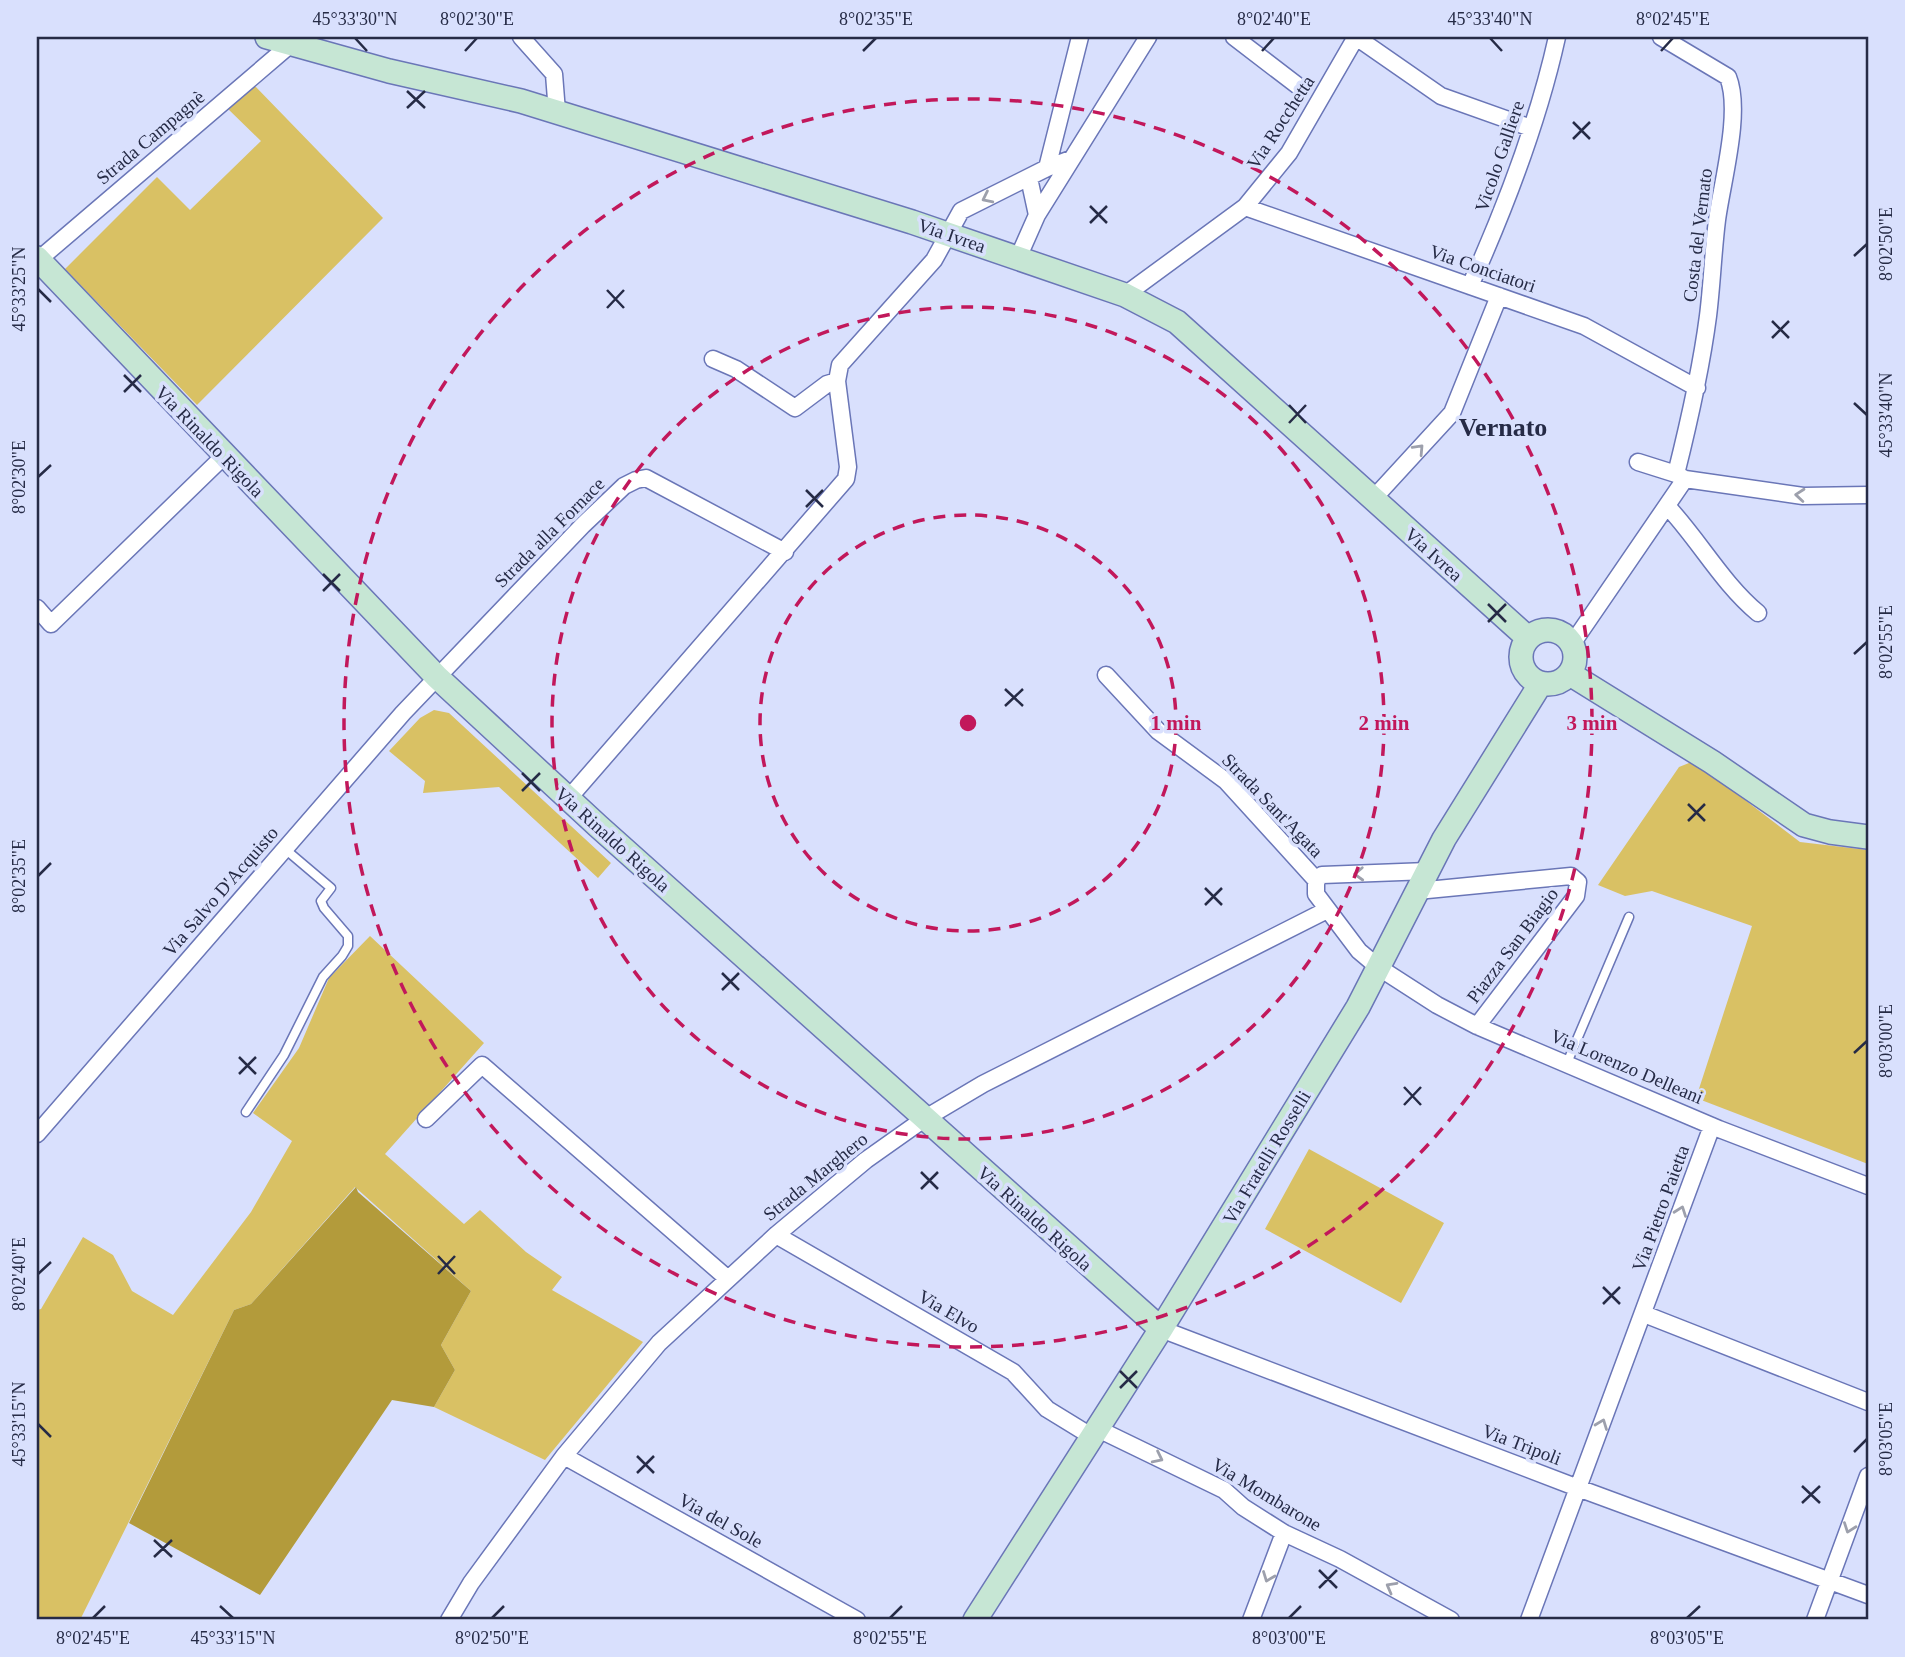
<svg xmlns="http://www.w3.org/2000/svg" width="1905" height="1657" font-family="Georgia,serif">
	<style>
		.green { fill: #d9c164 }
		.forest { fill: #b39b3b }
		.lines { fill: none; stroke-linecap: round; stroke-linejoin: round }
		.lane-casing { stroke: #6a76b7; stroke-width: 11 }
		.street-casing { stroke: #6a76b7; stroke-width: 19 }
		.secondary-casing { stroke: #6a76b7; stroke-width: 26 }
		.lane { stroke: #fff; stroke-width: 8 }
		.street { stroke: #fff; stroke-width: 16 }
		.secondary { stroke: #c6e6d4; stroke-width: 23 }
		.oneway { stroke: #9da0ac }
		.ticks { fill: none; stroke: #262b46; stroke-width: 2.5 }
		.ring { fill: none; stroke: #c2185b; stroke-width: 3.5; stroke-dasharray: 12 9 }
		.labels { text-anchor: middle; stroke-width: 7; stroke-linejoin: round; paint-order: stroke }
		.street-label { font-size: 19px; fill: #262b46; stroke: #d9e0fd }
		.district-label { font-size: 26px; font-weight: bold; fill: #262b46; stroke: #d9e0fd }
		.centre { fill: #c2185b; stroke: #d9e0fd; stroke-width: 3.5 }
		.ring-label { font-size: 21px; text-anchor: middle; font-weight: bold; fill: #c2185b; stroke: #d9e0fd; stroke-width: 7; stroke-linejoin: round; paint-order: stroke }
		.neatline { fill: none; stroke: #262b46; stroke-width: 2.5 }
		.ticks-label { font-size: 18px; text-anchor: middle; fill: #262b46 }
	</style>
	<rect width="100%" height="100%" fill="#d9e0fd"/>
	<path class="green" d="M252 83 383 218 197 405 65 269 157 177 190 210 261 141 226 107Z
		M434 710 449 713 611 863 598 878 499 787 423 793 425 781 389 751 420 718Z
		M1694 761 1800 842 1868 850V1164L1696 1098 1752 926 1652 891 1625 896 1598 885 1679 767Z
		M370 936 484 1043 385 1154 464 1224 480 1210 526 1252 562 1277 552 1290 643 1342 545 1460 434 1407 455 1370 441 1345 471 1291 355 1187 251 1304 234 1310 80 1620H37V1310L41 1309 83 1237 113 1255 132 1291 173 1315 251 1212 292 1141 253 1113 299 1048 329 978Z
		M1309 1149 1444 1223 1401 1303 1265 1229Z"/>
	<path class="forest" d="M356 1187 358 1192 471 1291 441 1345 455 1370 434 1407 392 1400 260 1595 129 1523 234 1310 251 1304Z"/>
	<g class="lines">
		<defs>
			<path id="lane" d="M1567 1063 1629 917
				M246 1112 284 1055 323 977 342 956 348 946V936L324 908 321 901 331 888 285 849"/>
			<path id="street" d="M521 37 554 74 557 112
				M1234 37 1302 89
				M1356 37 1441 96 1531 128
				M1661 37 1728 77C1742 112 1722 182 1717 220 1713 252 1712 284 1708 316 1701 370 1689 422 1676 474
				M1047 168 1080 37
				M1029 178 1037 215
				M1245 207 1584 326 1697 388
				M1018 258 1037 215 1148 37
				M37 261 291 44 292 38
				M1470 286C1506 206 1538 123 1557 37
				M1125 295 1245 207 1289 153 1356 37
				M713 359 736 369 795 408 827 384 837 381
				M1638 462 1676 474 1685 479 1803 496 1868 495
				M1373 499 1452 413 1499 296
				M1667 506C1699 540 1722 583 1758 613
				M37 608 51 624 224 456
				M1572 644 1685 479
				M1106 675 1158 731 1226 781 1316 880
				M568 799 846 479 848 467 837 381 840 365 934 260 961 211 1047 168 1071 159
				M1428 871 1322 875 1316 880V894L1359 951 1378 967 1437 1005 1477 1026 1719 1129 1868 1186
				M1417 891 1571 876 1578 882 1576 896 1477 1026
				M426 1119 482 1065 728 1279
				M37 1134 403 713 583 525 624 486 636 480 646 478 785 552
				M776 1235 1013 1372 1047 1409 1091 1436
				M1644 1314 1868 1402
				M1161 1329 1578 1488 1868 1595
				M1096 1428 1224 1490 1243 1507 1284 1533 1340 1559 1451 1620
				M564 1456 857 1620
				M449 1620 471 1583 564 1456 659 1343 776 1235 866 1160 924 1119 983 1084 1327 910
				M1251 1620 1284 1533
				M1529 1620 1712 1126
				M1815 1620 1868 1476"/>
			<path id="secondary" d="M267 37 389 71 521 101 912 222 1125 295 1177 322 1528 638
				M37 258 437 677 598 826 1161 1329
				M1521 657a27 27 0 1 1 54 0a27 27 0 1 1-54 0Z
				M1570 674 1712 762 1804 825 1830 832 1868 837
				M975 1620 1161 1329 1358 1007 1444 839 1541 683"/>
		</defs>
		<use href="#lane" class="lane-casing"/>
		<use href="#street" class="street-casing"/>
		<use href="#secondary" class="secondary-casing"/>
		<use href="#lane" class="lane"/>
		<use href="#street" class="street"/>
		<use href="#secondary" class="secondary"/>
	</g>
	<defs><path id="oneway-chevron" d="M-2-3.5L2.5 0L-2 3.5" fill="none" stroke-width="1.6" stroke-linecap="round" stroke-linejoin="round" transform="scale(1.75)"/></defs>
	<g class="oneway">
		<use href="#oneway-chevron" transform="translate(987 198) rotate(154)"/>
		<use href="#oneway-chevron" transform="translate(1419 449) rotate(-47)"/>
		<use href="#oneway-chevron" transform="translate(1800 495) rotate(-175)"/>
		<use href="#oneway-chevron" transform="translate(1359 874) rotate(178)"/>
		<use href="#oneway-chevron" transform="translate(1681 1211) rotate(-70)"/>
		<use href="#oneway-chevron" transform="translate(1602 1424) rotate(-69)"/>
		<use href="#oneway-chevron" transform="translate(1158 1458) rotate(26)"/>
		<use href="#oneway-chevron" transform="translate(1849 1528) rotate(110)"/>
		<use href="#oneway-chevron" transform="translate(1268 1577) rotate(111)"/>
		<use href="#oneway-chevron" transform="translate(1391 1587) rotate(-151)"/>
	</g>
	<path class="ticks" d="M355 38 367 51M1490 38 1502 51M465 51 477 38M863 51 876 38M1262 51 1274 38M1661 51 1673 38M407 91 425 108M407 108 425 91M1573 122 1590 139M1573 139 1590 122M1090 206 1107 223M1090 223 1107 206M1854 256 1867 244M38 289 51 302M607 290 624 308M607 308 624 290M1772 321 1789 338M1772 338 1789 321M124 375 141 392M124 392 141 375M1854 403 1867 415M1289 405 1306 423M1289 423 1306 405M38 477 51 465M806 490 823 507M806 507 823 490M323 574 340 591M323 591 340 574M1488 604 1506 622M1488 622 1506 604M1854 654 1867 642M1005 689 1023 706M1005 706 1023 689M522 773 540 791M522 791 540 773M1688 804 1705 821M1688 821 1705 804M38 876 51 863M1205 888 1222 905M1205 905 1222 888M722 973 739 990M722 990 739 973M1854 1053 1867 1041M239 1057 256 1074M239 1074 256 1057M1404 1087 1421 1105M1404 1105 1421 1087M921 1172 938 1189M921 1189 938 1172M438 1256 455 1274M38 1274 51 1262M438 1274 455 1256M1603 1287 1620 1304M1603 1304 1620 1287M1120 1371 1137 1388M1120 1388 1137 1371M38 1424 51 1437M1854 1452 1867 1439M637 1456 654 1473M637 1473 654 1456M1802 1486 1820 1503M1802 1503 1820 1486M154 1540 172 1557M154 1557 172 1540M1319 1570 1337 1588M1319 1588 1337 1570M220 1606 233 1618M93 1618 105 1606M492 1618 504 1606M890 1618 902 1606M1289 1618 1301 1606M1687 1618 1700 1606"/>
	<g class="ring">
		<circle cx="968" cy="723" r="208"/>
		<circle cx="968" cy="723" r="416"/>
		<circle cx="968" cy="723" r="624"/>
	</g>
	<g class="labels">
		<g class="street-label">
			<text transform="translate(1280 122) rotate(-57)" y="7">Via Rocchetta</text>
			<text transform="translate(150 137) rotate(-40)" y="7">Strada Campagnè</text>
			<text transform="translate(1499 156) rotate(-71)" y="7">Vicolo Galliere</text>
			<text transform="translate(952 235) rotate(19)" y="7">Via Ivrea</text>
			<text transform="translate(1697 235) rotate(-83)" y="7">Costa del Vernato</text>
			<text transform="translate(1483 268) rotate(19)" y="7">Via Conciatori</text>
			<text transform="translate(210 441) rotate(46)" y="7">Via Rinaldo Rigola</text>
			<text transform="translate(549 532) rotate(-45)" y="7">Strada alla Fornace</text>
			<text transform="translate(1434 554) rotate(42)" y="7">Via Ivrea</text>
			<text transform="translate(1273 805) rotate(46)" y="7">Strada Sant'Agata</text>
			<text transform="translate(613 839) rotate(42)" y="7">Via Rinaldo Rigola</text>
			<text transform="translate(220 891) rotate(-49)" y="7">Via Salvo D'Acquisto</text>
			<text transform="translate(1512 945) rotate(-53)" y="7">Piazza San Biagio</text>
			<text transform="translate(1627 1066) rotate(23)" y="7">Via Lorenzo Delleani</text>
			<text transform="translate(1266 1157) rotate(-59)" y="7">Via Fratelli Rosselli</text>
			<text transform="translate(815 1176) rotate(-39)" y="7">Strada Marghero</text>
			<text transform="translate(1660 1208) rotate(-70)" y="7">Via Pietro Paietta</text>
			<text transform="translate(1035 1218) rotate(42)" y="7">Via Rinaldo Rigola</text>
			<text transform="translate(949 1311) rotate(30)" y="7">Via Elvo</text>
			<text transform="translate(1522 1444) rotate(21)" y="7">Via Tripoli</text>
			<text transform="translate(1267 1494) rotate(31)" y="7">Via Mombarone</text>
			<text transform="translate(721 1520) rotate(29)" y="7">Via del Sole</text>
		</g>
		<g class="district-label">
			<text x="1503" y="436">Vernato</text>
		</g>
	</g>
	<circle cx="968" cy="723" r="10" class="centre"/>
	<g class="ring-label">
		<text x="1176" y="730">1 min</text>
		<text x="1384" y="730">2 min</text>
		<text x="1592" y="730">3 min</text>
	</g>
	<rect width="1905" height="1657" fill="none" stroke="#d9e0fd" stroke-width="77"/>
	<rect x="38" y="38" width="1829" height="1580" class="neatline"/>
	<g class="ticks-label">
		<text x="355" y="25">45°33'30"N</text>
		<text x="477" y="25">8°02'30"E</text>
		<text x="876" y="25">8°02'35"E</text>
		<text x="1274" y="25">8°02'40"E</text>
		<text x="1490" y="25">45°33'40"N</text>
		<text x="1673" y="25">8°02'45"E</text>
		<text transform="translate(1886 244) rotate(-90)" y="6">8°02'50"E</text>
		<text transform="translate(19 289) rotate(-90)" y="6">45°33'25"N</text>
		<text transform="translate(1886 415) rotate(-90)" y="6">45°33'40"N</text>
		<text transform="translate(19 477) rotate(-90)" y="6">8°02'30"E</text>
		<text transform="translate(1886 642) rotate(-90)" y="6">8°02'55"E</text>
		<text transform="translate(19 876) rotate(-90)" y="6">8°02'35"E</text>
		<text transform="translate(1886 1041) rotate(-90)" y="6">8°03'00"E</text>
		<text transform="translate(19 1274) rotate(-90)" y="6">8°02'40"E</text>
		<text transform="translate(19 1424) rotate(-90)" y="6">45°33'15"N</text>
		<text transform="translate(1886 1439) rotate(-90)" y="6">8°03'05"E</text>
		<text x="93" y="1644">8°02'45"E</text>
		<text x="233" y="1644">45°33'15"N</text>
		<text x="492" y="1644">8°02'50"E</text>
		<text x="890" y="1644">8°02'55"E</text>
		<text x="1289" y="1644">8°03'00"E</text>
		<text x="1687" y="1644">8°03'05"E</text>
	</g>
</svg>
